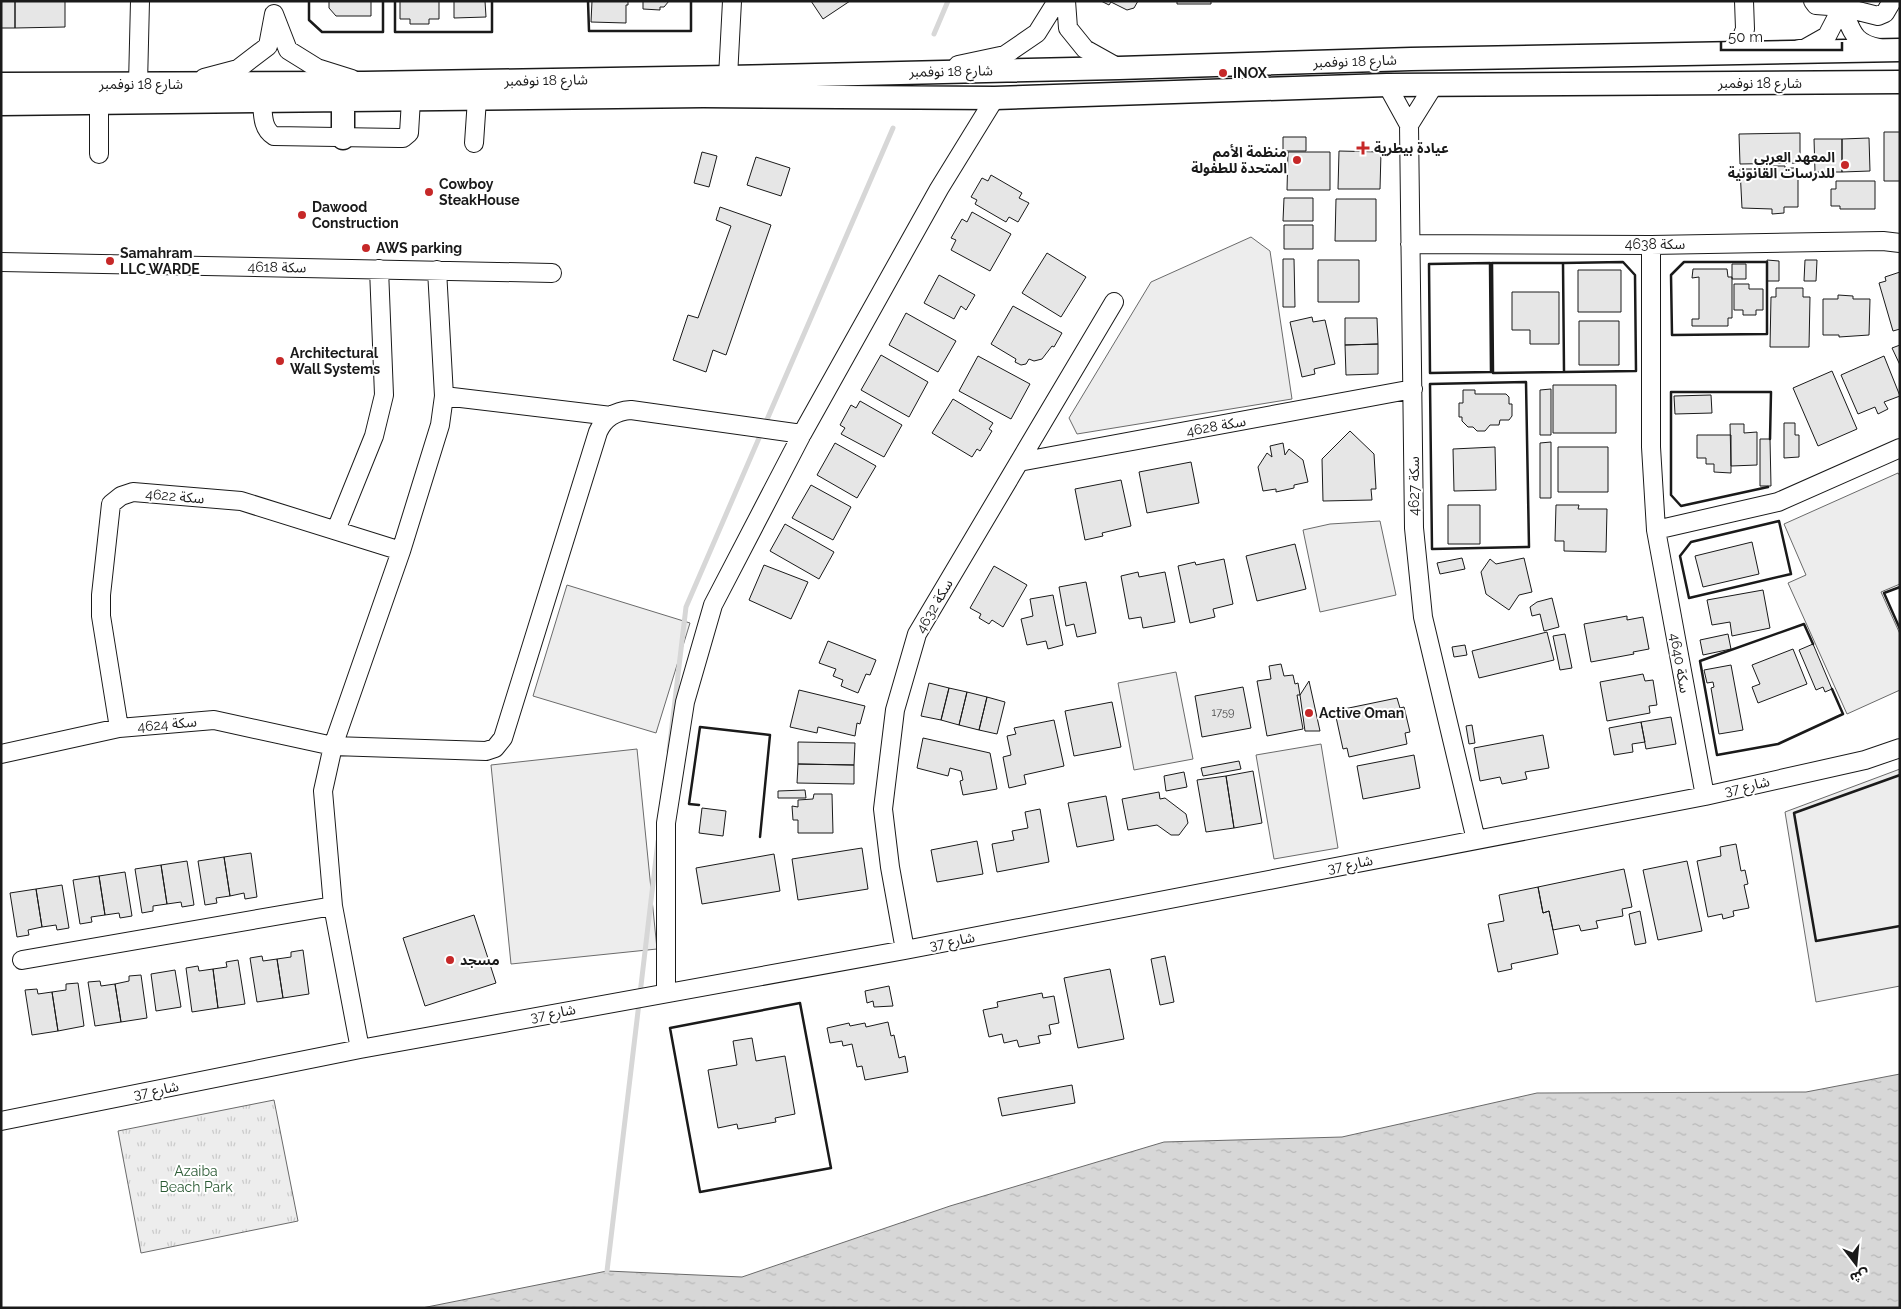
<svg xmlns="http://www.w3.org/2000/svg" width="1901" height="1309" font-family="Raleway,'Noto Sans Arabic',sans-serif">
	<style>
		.green { fill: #ededed; stroke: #6a6a6a }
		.park { fill: url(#park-tufts); stroke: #6a6a6a }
		.water { fill: url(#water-ripples); stroke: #6a6a6a }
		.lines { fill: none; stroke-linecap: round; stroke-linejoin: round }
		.stream { stroke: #d7d7d7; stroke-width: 5 }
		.building { fill: #e6e6e6; stroke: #1a1a1a }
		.minor-casing { stroke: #1a1a1a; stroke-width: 20 }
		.major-casing { stroke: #1a1a1a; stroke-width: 25 }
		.minor { stroke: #fff; stroke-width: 18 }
		.major { stroke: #fff; stroke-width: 22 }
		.wall { stroke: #1a1a1a; stroke-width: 2.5 }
		.poi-dot { fill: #c62828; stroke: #fff; stroke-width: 2 }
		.labels { text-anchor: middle; stroke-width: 4; stroke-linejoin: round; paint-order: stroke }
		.number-label { font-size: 11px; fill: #4d4d4d }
		.street-label { font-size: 14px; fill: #1a1a1a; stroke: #fff }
		.poi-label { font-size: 14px; font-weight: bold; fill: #1a1a1a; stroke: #fff; text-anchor: start }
		.park-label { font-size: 14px; fill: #2b5a34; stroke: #fff }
	</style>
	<defs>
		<pattern id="park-tufts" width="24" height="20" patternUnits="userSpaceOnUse" patternTransform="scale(1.25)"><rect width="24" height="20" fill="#ededed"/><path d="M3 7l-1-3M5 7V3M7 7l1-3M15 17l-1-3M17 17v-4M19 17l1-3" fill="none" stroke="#cbcbcb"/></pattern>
		<pattern id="water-ripples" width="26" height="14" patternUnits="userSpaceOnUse" patternTransform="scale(1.25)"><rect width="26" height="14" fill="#d7d7d7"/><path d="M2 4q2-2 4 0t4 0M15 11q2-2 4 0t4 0" fill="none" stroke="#b8b8b8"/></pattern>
	</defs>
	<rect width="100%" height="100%" fill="#fff"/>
	<path class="green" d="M1251 237 1270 251 1292 399 1077 434 1069 418 1151 282Z
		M1898 473 1900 476V584L1881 592 1900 634V690L1847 714 1788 583 1806 575 1784 524Z
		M1380 521 1396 595 1320 612 1303 530 1330 524Z
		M567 585 690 623 656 733 533 696Z
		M1176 672 1193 759 1134 770 1118 683Z
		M1321 744 1338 848 1274 859 1256 755Z
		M637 749 657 949 511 964 491 765Z
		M1900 769V986L1816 1002 1785 812Z"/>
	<path class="park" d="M274 1100 298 1221 141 1253 118 1131Z"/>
	<path class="water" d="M1900 1074V1308H422L607 1271 742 1277 950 1206 1164 1142 1342 1137 1537 1093 1806 1092Z"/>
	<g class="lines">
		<path class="stream" d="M934 34 948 1
			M669 751 686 607 893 128
			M640 994 658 841
			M607 1271 639 1003"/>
	</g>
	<path class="building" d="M1 1H15V28H1Z
		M15 1H65V27L15 28Z
		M329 1H371V16H336L329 8Z
		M400 1H439V19H429V24H410V19H400Z
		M454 1H485L486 17 454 18Z
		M592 1H628V5H626V23L591 22Z
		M643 1H669L664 7H660V10L643 9Z
		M811 1H850L823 19Z
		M1101 1H1138L1134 8 1127 10 1111 2 1109 5Z
		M1177 1H1211V4H1177Z
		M1884 132H1900V181H1884Z
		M1800 133V163L1740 164 1739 134Z
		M1283 137H1306V151H1283Z
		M1869 138 1870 171 1842 172V139Z
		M1814 139H1842V172H1815Z
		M1339 151 1381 152 1380 189H1338Z
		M702 152 717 156 709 187 694 183Z
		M1288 152H1330V190H1287Z
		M756 157 790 168 781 196 747 185Z
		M1762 166H1785V168H1798V207H1784V213L1772 214V209L1742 208 1740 169H1762Z
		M991 175 1022 193 1019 198 1029 203 1018 222 1009 217 1006 222 975 204 977 200 971 197 982 178 988 181Z
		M1836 181H1875V209H1840V206H1831V189H1836Z
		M1284 198H1313V221H1283Z
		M1336 199H1376V241H1335Z
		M720 207 771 225 726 355 713 350 706 372 673 360 688 315 698 318 731 226 716 220Z
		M972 212 1011 234 990 271 951 250 956 240 951 238 962 219 967 222Z
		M1284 225H1313V249H1284Z
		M1047 253 1086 277 1061 317 1022 293Z
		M1283 259H1294L1295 307H1283Z
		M1318 260H1359V302H1318Z
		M1767 260 1779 261V281H1767Z
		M1805 260H1817L1816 281H1804Z
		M1732 264H1746V279H1732Z
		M1693 269H1727L1728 277H1732V318H1728V326H1692V319H1699V277L1692 278Z
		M1578 270H1621V312H1578Z
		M1900 272V329L1893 331 1879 283 1886 281 1885 277Z
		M939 275 975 295 966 310 961 306 954 319 924 303Z
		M1734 284H1749V289H1763V310H1756V315H1743V310H1734Z
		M1776 288H1803V297H1810L1809 347H1770L1771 297H1776Z
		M1512 292H1559V344H1530V330H1512Z
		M1838 295 1853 296V299H1870L1869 335 1839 337V335H1823V299H1838Z
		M1013 306 1062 333 1054 347 1052 346 1042 359 1034 361 1029 359 1026 364 1021 365 1015 362 1016 359 991 344Z
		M906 313 956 341 938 372 889 345Z
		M1312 317 1313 322 1325 320 1335 364 1314 369 1315 374 1302 377 1290 322Z
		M1345 318H1377L1378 344 1345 345Z
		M1579 321H1619V365H1579Z
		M1378 344V374L1346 375 1345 345Z
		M1900 345V365L1892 348Z
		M881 355 928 382 909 417 861 390Z
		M978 356 1030 384 1011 419 959 391Z
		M1884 356 1900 396 1884 402 1888 409 1878 414 1875 407 1858 414 1841 375Z
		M1832 371 1857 429 1818 446 1793 388Z
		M1553 385H1616V433H1553Z
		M1551 389V435H1540V390Z
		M1463 390H1475V394H1506L1509 397V404H1512V416L1509 420H1500L1499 425H1490L1485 431H1477L1473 427H1468L1462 421V417H1459V403H1463Z
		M1711 395 1712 413 1675 414 1674 396Z
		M953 399 993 423 989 429 992 431 980 451 977 449 972 457 932 433Z
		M860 401 902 425 884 457 841 434 845 428 840 425 851 405 856 408Z
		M1784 423H1795V435H1799V457L1784 458Z
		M1730 424H1744V433L1757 432V465L1731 466Z
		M1350 431 1374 454 1376 489H1371L1372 500 1323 501 1322 459Z
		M1697 435H1731V473L1714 472V464H1706V458H1697Z
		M1760 439H1770L1771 486H1760Z
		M1551 442V498H1540V443Z
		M835 443 876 466 857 498 817 475Z
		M1283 443 1285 455 1289 449 1303 460 1308 482 1294 485V488L1276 492V489L1263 491 1258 467 1267 453 1272 457 1270 446Z
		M1495 447 1496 490 1454 491 1453 449Z
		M1558 447H1608V492H1558Z
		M1191 462 1199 503 1147 513 1139 472Z
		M1121 480 1131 526 1102 533 1103 536 1085 540 1075 489Z
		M811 485 851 507 833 540 792 518Z
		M1448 505H1480V544H1448Z
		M1556 505H1579L1578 509H1607L1606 552 1564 551V541H1555Z
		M785 524 834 552 819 579 770 551Z
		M1752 542 1759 574 1703 587 1695 556Z
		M1295 544 1306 589 1257 601 1246 556Z
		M1462 558 1465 569 1440 574 1437 563Z
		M1524 558 1532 592 1519 595 1509 610 1486 594 1481 572 1490 559 1496 564Z
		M1224 559 1233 604 1213 609 1215 617 1190 623 1178 566 1195 562 1196 565Z
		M764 565 808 582 791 619 749 600Z
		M994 566 1027 585 1003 627 992 620 989 624 979 618 981 614 970 608Z
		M1138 572 1139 577 1165 572 1175 622 1143 628 1141 617 1129 619 1121 576Z
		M1086 582 1096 633 1077 637 1074 624 1066 626 1059 587Z
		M1763 590 1770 628 1732 636 1730 622 1712 625 1707 600Z
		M1053 595 1063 645 1048 649 1046 641 1027 645 1021 619 1033 616 1030 599Z
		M1552 598 1559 627 1544 631 1540 614 1532 616 1530 607 1537 602Z
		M1627 616V620L1643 617 1649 649 1633 652 1634 654 1591 662 1584 624Z
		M1547 632 1554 660 1479 678 1472 651Z
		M1565 634 1572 668 1560 670 1553 636Z
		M1728 634 1731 649 1703 655 1700 640Z
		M828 641 876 660 870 675 866 674 858 693 841 686 843 680 833 676 836 669 819 663Z
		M1813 644 1832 689 1825 692 1823 687 1816 690 1799 650Z
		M1465 645 1467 655 1454 657 1452 647Z
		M1793 649 1807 684 1758 703 1752 687 1760 684 1752 665Z
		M1281 664 1284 676 1293 675 1295 684 1298 683 1300 695H1297L1303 729 1267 736 1257 681 1271 679 1269 666Z
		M1731 665 1743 730 1719 734 1711 688 1714 687 1713 682 1707 683 1704 670Z
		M1643 674 1645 681 1653 680 1657 705 1649 706 1650 713 1607 721 1600 682Z
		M1309 681 1320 731H1305L1300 695Z
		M929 683 949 688 941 720 921 716Z
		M1243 687 1251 728 1202 737 1195 696Z
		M949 688 967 692 959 725 941 720Z
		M799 690 865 706 860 724 857 723 855 736 818 727 817 733 790 727Z
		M967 692 987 697 979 730 959 725Z
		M987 697 1005 702 997 734 979 730Z
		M1397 698 1400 708 1404 707 1410 732 1405 733 1407 744 1349 757 1347 748 1343 749 1336 717 1339 710Z
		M1112 702 1121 747 1074 756 1065 711Z
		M1671 717 1676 744 1646 749 1641 722Z
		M1054 720 1064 766 1024 775 1026 784 1009 788 1003 757 1011 755 1007 736 1016 734 1014 728Z
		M1641 722 1645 742 1632 744 1633 752 1614 755 1609 728Z
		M1472 725 1475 743 1469 744 1466 726Z
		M1543 735 1549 768 1525 772 1527 779 1502 784 1500 777 1480 781 1474 748Z
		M923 738 990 753 997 789 963 795 960 781 963 780 961 771 950 768 948 776 917 768Z
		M798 742 855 743 854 765 798 764Z
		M1414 755 1420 788 1363 799 1357 766Z
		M1239 761 1241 769 1203 776 1201 768Z
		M798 764 854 765V784L797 783Z
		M1253 771 1262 823 1234 828 1226 776Z
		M1184 772 1187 787 1166 791 1164 776Z
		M1226 776 1234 828 1206 832 1197 780Z
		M805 790 806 798H778V791Z
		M1159 792 1160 799 1165 798 1186 814 1188 823 1179 835H1171L1157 825 1128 830 1122 799Z
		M814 794H832L833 833H798V820H793L792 806 798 807V800L813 799Z
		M1106 796 1114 840 1077 847 1068 803Z
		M702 808 726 811 723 836 699 833Z
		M1040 809 1049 862 997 872 992 844 1014 840 1012 831 1028 828 1025 812Z
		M977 841 983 874 937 882 931 850Z
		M1736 844 1741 871 1745 870 1748 884 1744 885 1749 908 1733 911 1734 916 1723 919 1722 914 1708 917 1697 861 1721 856 1720 847Z
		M862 848 868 889 798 900 792 859Z
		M251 853 257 897 245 899 244 893 230 896 224 857Z
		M774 854 780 891 702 904 696 868Z
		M224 857 230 896 216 898 217 903 205 905 198 861Z
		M187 861 194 905 182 907 181 902 167 904 161 865Z
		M1687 861 1702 931 1658 940 1643 870Z
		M161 865 167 904 153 906V911L142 913 135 869Z
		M1624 869 1632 907 1622 909 1623 916 1596 921 1598 928 1581 931 1579 925 1553 930 1549 911 1543 913 1538 887Z
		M125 872 132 916 120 918 119 913 105 915 99 876Z
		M99 876 105 915 91 917 92 922 80 924 73 880Z
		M62 885 69 928 57 930 56 925 42 927 36 889Z
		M1538 887 1543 913 1549 911 1558 954 1511 964 1512 969 1498 972 1488 924 1504 921 1499 895Z
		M36 889 42 927 28 930 29 935 17 937 10 893Z
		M1640 911 1646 943 1635 945 1629 914Z
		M474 915 496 983 425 1006 403 938Z
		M303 950 309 994 283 998 277 959 291 957V952Z
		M262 956 263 961 277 959 283 998 257 1002 250 958Z
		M1165 956 1174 1002 1160 1005 1151 959Z
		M238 960 245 1004 218 1008 213 969 227 967 226 962Z
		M198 966 199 971 213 969 218 1008 192 1012 186 968Z
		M1110 969 1124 1039 1078 1048 1064 978Z
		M175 970 181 1007 156 1011 151 974Z
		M141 975 147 1018 121 1022 115 984 129 981V976Z
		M100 981 101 986 115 984 121 1022 95 1026 88 982Z
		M78 983 84 1026 58 1031 52 992 66 990V984Z
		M889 986 893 1006 874 1007 873 1001 867 1003 865 991Z
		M37 989 38 994 52 992 58 1031 32 1035 25 990Z
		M1042 993 1043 998 1054 996 1059 1023 1049 1025 1051 1034 1038 1036 1040 1043 1019 1047 1017 1040 1004 1043 1002 1034 989 1037 983 1010 998 1007 997 1002Z
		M888 1022 891 1036 894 1035 899 1058 905 1056 908 1072 865 1080 862 1066 857 1067 852 1044 843 1046 842 1041 830 1043 827 1028 849 1023 850 1026 865 1023 866 1027Z
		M752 1038 756 1061 785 1056 795 1114 775 1118 776 1122 738 1129 737 1124 718 1128 708 1070 737 1065 733 1041Z
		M1072 1085 1075 1103 1002 1116 998 1098Z"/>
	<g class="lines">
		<defs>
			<path id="minor" d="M1066 1 1068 28 1085 49 1119 68
				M1813 1 1816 5 1842 7 1878 16 1885 13 1892 1
				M1842 1C1842 7 1844 11 1846 17 1853 36 1858 44 1879 48
				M1799 49H1804L1827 36 1842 7
				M1725 53 1739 45 1745 29 1744 1
				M958 65 1005 55 1037 33 1057 1
				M728 77 732 1
				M204 78 238 69 268 46 274 14 288 50 317 68 352 79
				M138 84 140 1
				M1387 85 1409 125 1414 528 1423 617 1476 840
				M262 101C263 114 262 129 274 136L399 138H403L409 133 411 100
				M99 103V154
				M1409 125 1434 85
				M474 143 477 99
				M1410 244 1651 245 1883 241 1900 243
				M1651 245V447L1656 530 1705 796
				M1 262 552 273
				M444 396 611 416
				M1019 462 1413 389
				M336 530 374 436 384 395 379 269
				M1656 530 1778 502 1900 448
				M119 728 101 616V595L111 504 121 496 133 492 241 501 401 551
				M1 754 119 728 214 720 333 746 486 751 495 748 503 738 598 432C604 418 615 411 631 410L802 434
				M905 950 890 867 883 809 895 710 917 634 1114 302
				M22 960 333 906
				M666 993V823L685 702 713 605 802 434 939 189 995 98
				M360 1049 333 906 323 791 333 746 401 551 440 425 444 396 437 270
				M1 1121 360 1049 905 950 1705 796 1865 760 1900 748"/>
			<path id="major" d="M1 84 364 83 728 77 1119 68 1411 59 1900 50
				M343 101V138
				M1 104 703 96 995 98 1387 85 1900 82"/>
		</defs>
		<use href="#minor" class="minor-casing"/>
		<use href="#major" class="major-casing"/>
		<use href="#minor" class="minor"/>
		<use href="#major" class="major"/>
		<path class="wall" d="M309 1V20L322 32H383V1
			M395 1V32H492V1
			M588 1 589 31H691V1
			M1623 262 1635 275 1636 371 1564 372 1563 263Z
			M1684 262H1767V334L1672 335 1671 275Z
			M1490 263 1491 372 1430 373 1429 264Z
			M1492 263H1563L1564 372 1493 373Z
			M1526 382 1529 547 1432 549 1430 384Z
			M1768 487 1681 506 1671 495V392H1771L1770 439
			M1779 521 1791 574 1689 598 1680 556 1691 542Z
			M1900 587 1884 593 1900 629
			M1813 644 1804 624 1700 661 1717 755 1778 744 1843 714 1832 689
			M1900 775 1794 813 1816 941 1900 926
			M699 805 689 804 700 727 770 735 760 837
			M800 1003 831 1168 700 1192 670 1028Z"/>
	</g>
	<g class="poi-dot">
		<circle cx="1223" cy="73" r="5"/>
		<path d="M1360.5 140.5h5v5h5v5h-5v5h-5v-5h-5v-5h5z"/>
		<circle cx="1297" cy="160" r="5"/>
		<circle cx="1845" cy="165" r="5"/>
		<circle cx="429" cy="192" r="5"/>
		<circle cx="302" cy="215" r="5"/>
		<circle cx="366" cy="248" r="5"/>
		<circle cx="110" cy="261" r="5"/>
		<circle cx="280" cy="361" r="5"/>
		<circle cx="1309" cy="713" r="5"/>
		<circle cx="450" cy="960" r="5"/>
	</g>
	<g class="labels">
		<g class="number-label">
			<text x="1223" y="716">1759</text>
		</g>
		<g class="street-label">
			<text transform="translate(1355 61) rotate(-2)" y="5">شارع 18 نوفمبر</text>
			<text transform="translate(951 71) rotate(-1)" y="5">شارع 18 نوفمبر</text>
			<text transform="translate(546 80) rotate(-1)" y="5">شارع 18 نوفمبر</text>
			<text x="1760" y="88">شارع 18 نوفمبر</text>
			<text x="141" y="89">شارع 18 نوفمبر</text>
			<text x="1655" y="249">سكة 4638</text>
			<text transform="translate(277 267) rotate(1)" y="5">سكة 4618</text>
			<text transform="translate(1216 426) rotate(-10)" y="5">سكة 4628</text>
			<text transform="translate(1414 486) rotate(-90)" y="5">سكة 4627</text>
			<text transform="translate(175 496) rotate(5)" y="5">سكة 4622</text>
			<text transform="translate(934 606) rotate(-60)" y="5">سكة 4632</text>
			<text transform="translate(1680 663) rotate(80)" y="5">سكة 4640</text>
			<text transform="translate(167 724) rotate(-5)" y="5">سكة 4624</text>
			<text transform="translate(1747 786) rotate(-13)" y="5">شارع 37</text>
			<text transform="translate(1350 864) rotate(-11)" y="5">شارع 37</text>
			<text transform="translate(952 941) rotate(-11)" y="5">شارع 37</text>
			<text transform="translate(553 1013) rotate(-10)" y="5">شارع 37</text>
			<text transform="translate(156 1090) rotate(-11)" y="5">شارع 37</text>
		</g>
		<g class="poi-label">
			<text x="1233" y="78">INOX</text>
			<text x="1374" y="153">عيادة بيطرية</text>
			<text x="1287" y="157" text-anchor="end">منظمة الأمم<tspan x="1287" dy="16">المتحدة للطفولة</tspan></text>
			<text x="1835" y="162" text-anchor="end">المعهد العربي<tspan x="1835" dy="16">للدرسات القانونية</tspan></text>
			<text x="439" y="189">Cowboy<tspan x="439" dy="16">SteakHouse</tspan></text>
			<text x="312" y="212">Dawood<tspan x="312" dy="16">Construction</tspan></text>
			<text x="376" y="253">AWS parking</text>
			<text x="120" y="258">Samahram<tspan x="120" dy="16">LLC WARDE</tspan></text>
			<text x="290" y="358">Architectural<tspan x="290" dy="16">Wall Systems</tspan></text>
			<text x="1319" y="718">Active Oman</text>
			<text x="460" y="965">مسجد</text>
		</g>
		<g class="park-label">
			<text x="196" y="1176">Azaiba<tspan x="196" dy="16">Beach Park</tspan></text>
		</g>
	</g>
	<rect width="1901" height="1309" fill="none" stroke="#1a1a1a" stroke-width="5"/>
	<g transform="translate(1856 1264) rotate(164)" stroke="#ffffff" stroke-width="4" paint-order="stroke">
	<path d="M0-4L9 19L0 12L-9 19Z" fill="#1a1a1a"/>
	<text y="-8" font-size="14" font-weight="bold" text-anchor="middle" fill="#1a1a1a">ش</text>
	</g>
	<path d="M1721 42v8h121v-8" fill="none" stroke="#1a1a1a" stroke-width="2.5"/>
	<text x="1728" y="42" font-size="15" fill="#1a1a1a" stroke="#ffffff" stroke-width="4" paint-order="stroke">50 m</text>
</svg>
